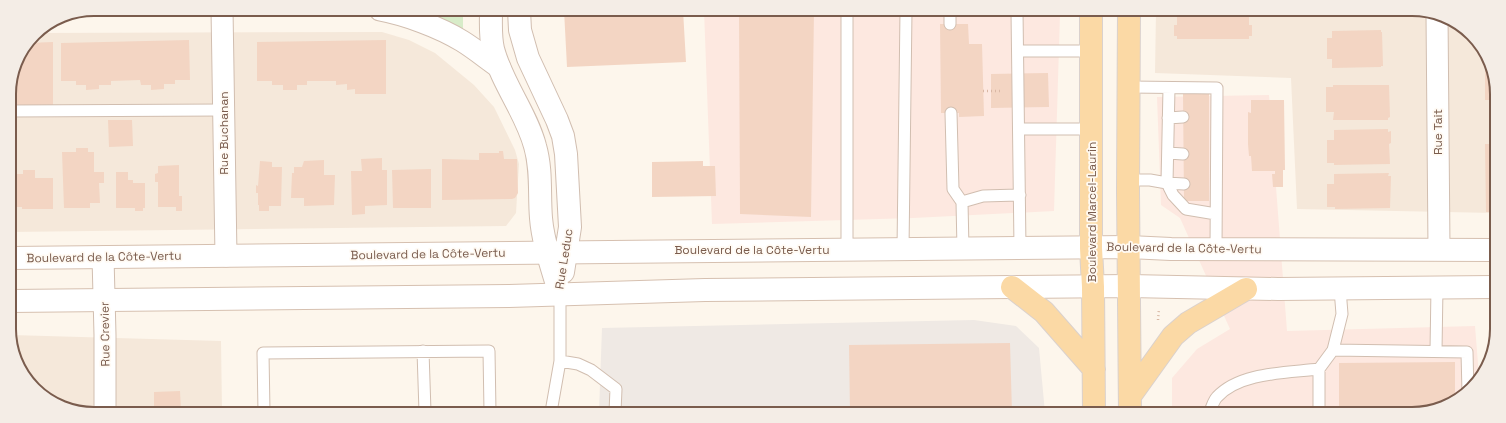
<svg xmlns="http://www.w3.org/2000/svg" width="1506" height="423" font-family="'Space Grotesk',sans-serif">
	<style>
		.residential { fill: #f5e8da }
		.commercial { fill: #fde8e0 }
		.industrial { fill: #efe9e4 }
		.green { fill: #d8ecc9 }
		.building { fill: #f3d5c3 }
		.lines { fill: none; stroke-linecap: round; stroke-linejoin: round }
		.service-casing { stroke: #d1beb0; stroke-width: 13 }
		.minor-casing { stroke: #d1beb0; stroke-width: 23 }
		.tertiary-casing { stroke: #d1beb0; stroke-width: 24 }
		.secondary-casing { stroke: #d6c0b0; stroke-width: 24 }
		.primary-casing { stroke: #dad1cd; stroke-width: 24 }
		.path { stroke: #d9b8a5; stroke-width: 2.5; stroke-dasharray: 1 3; stroke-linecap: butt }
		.service { stroke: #fff; stroke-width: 11 }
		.minor { stroke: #fff; stroke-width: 21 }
		.tertiary { stroke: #fff; stroke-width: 22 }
		.secondary { stroke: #fff; stroke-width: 22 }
		.primary { stroke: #fbd9a5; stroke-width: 22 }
		.labels { text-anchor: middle; stroke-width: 3.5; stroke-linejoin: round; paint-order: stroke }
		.street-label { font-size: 12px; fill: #7a5c4d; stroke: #fffaf3 }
		.rim { fill: none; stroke: #7a5c4d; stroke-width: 2 }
	</style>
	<rect width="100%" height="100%" fill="#fdf6ec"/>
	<path class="residential" d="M1156 11 1434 12 1476 38 1495 78V213L1297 209 1291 78 1155 73Z
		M382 32 409 40 435 53 474 85 494 107 515 150 519 164 516 213 506 226 10 232 9 89 16 61 35 33Z
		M11 335 221 341 222 411H72L30 385 11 345Z"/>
	<path class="commercial" d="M704 10 1058 11 1060 15 1054 211 913 218 712 224Z
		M1269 95 1287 331 1475 326 1479 376 1468 393 1417 414 1172 413V378L1197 349 1230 329 1180 218 1161 205 1157 97Z"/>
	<path class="industrial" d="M974 320 1016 326 1039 348 1045 413 599 412 602 328Z"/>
	<path class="green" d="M420 10H463V34L433 14Z"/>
	<path class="building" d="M564 10H683L686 62 567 67Z
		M739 10 814 11 811 217 740 214Z
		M1177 11H1249V25H1252V36H1249V39H1177V36H1174V25H1177Z
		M940 24H968L969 44H982L984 116 959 117V113H941Z
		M1381 30V32H1382L1383 66H1381V67L1332 68V59H1327V38H1332V31Z
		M189 40 190 80H175V84H164V89L151 90V85H141L140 80 111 81V85H99V89L86 90V85H76V81H61V43Z
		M386 40V94H355V89L347 90V84L336 85V81H307V85H297V90H283V85H272V81H257V42Z
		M53 42V110H9V89L16 61 28 43Z
		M1485 56 1495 78V100H1485Z
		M1048 73 1049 107 991 108V74Z
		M1333 85H1389L1390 117 1388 118V120H1333L1334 112H1326V87H1333Z
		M1183 94H1209V201H1184Z
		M1251 100H1284L1285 170H1283V187H1273L1272 174H1275V171H1252L1251 156H1249L1248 144V112L1251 113Z
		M108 120H132L133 146 109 147Z
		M1388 129V132L1391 131V143L1389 144 1390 164 1334 165V163H1327V140H1334V130Z
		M1485 144H1495V212H1486Z
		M76 148H88V152H94V172H104V183H99L100 203H90V208H64L62 152H76Z
		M499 151H503L504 159H517L518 193 515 198 512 199 442 200V159L479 160V153H499Z
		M382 158V170H387V205L365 206V214L352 215 351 171H362L361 159Z
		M324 160V175H335L334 205 304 206V198H291L292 173H294V167H302L304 161Z
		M260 161 272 162V167H282L281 206H269V211H259V205H258V193H256V185L258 186Z
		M703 161V166H715L716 196 652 197V162Z
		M179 165V196H182V211H176V207H158V182H155V174L158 173V166Z
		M431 169V208H393L392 170Z
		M23 170H35V178H53V209H22V207H10V174H23Z
		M116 172H128V180H133V183H145V208H143V211H135V208H116Z
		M1389 173 1388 176H1391L1390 208 1335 209V207H1327V184H1334V174Z
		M1010 343 1012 413H850L849 345Z
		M1455 362V398L1417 414H1339V363Z
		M180 391 181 411H154V392Z"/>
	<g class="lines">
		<defs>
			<path id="service" d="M847 11V250
				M950 11V24
				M1017 11 1020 248
				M1018 51H1092
				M1129 87 1217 88 1216 249
				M1169 88 1167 183 1184 184
				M9 111 224 110
				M951 113 953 189 962 202
				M1168 118 1183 117
				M1019 129H1092
				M1168 153 1183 154
				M1128 180H1150L1167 183 1173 195 1186 209 1216 214
				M903 249 906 11
				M963 249 962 202 983 196 1020 195
				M1333 350 1467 352 1468 393
				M423 351 425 412
				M1436 351 1437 287
				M560 361 578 364 591 370 616 389 615 412
				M264 412 263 353 489 351 490 412
				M551 412 560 361V295
				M1209 413C1212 408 1213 401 1217 397 1240 372 1287 373 1319 369L1333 350 1342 314 1340 289
				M1319 414V369"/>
			<path id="minor" d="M222 9 226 256
				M380 10C406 15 439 27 462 41 475 49 487 59 500 68
				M1437 14 1439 249
				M103 257 105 335V411"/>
			<path id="tertiary" d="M491 10C491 23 490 36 493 49 502 84 526 112 535 146 542 170 539 194 541 218 543 244 553 270 560 295
				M519 10 520 30 528 58 557 120 563 136 566 154 570 227 563 272"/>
			<path id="secondary" d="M10 258 1129 247 1171 249 1495 250
				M10 301 509 296 705 290 1012 287 1130 286 1278 289 1494 287"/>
			<path id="primary" d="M1091 11V248L1093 287 1094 413
				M1129 11 1128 191 1130 413
				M1012 287 1044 312 1094 369
				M1130 396 1173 336 1188 323 1246 289"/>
		</defs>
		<use href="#service" class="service-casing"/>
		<use href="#minor" class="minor-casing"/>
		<use href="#tertiary" class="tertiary-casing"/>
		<use href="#secondary" class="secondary-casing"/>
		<use href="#primary" class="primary-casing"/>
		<path class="path" d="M983 91H1001
			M1158 320 1159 309"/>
		<use href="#service" class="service"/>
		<use href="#minor" class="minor"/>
		<use href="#tertiary" class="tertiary"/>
		<use href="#secondary" class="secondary"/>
		<use href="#primary" class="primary"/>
	</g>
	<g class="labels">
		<g class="street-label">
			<text transform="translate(1438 132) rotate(-90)" y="4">Rue Tait</text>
			<text transform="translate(224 133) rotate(-90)" y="4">Rue Buchanan</text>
			<text transform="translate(1092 212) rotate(-90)" y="4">Boulevard Marcel-Laurin</text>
			<text transform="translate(1184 248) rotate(1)" y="4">Boulevard de la Côte-Vertu</text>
			<text x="752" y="254">Boulevard de la Côte-Vertu</text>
			<text transform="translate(428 254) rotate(-1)" y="4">Boulevard de la Côte-Vertu</text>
			<text transform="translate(104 257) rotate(-1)" y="4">Boulevard de la Côte-Vertu</text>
			<text transform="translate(564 259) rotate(-81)" y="4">Rue Leduc</text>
			<text transform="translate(105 334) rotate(-91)" y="4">Rue Crevier</text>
		</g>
	</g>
	<path d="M0 0H1506V423H0ZM94 16H1412A78 78 0 0 1 1490 94V329A78 78 0 0 1 1412 407H94A78 78 0 0 1 16 329V94A78 78 0 0 1 94 16Z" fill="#f4ede6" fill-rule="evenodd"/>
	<path class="rim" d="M94 16H1412A78 78 0 0 1 1490 94V329A78 78 0 0 1 1412 407H94A78 78 0 0 1 16 329V94A78 78 0 0 1 94 16Z"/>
</svg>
